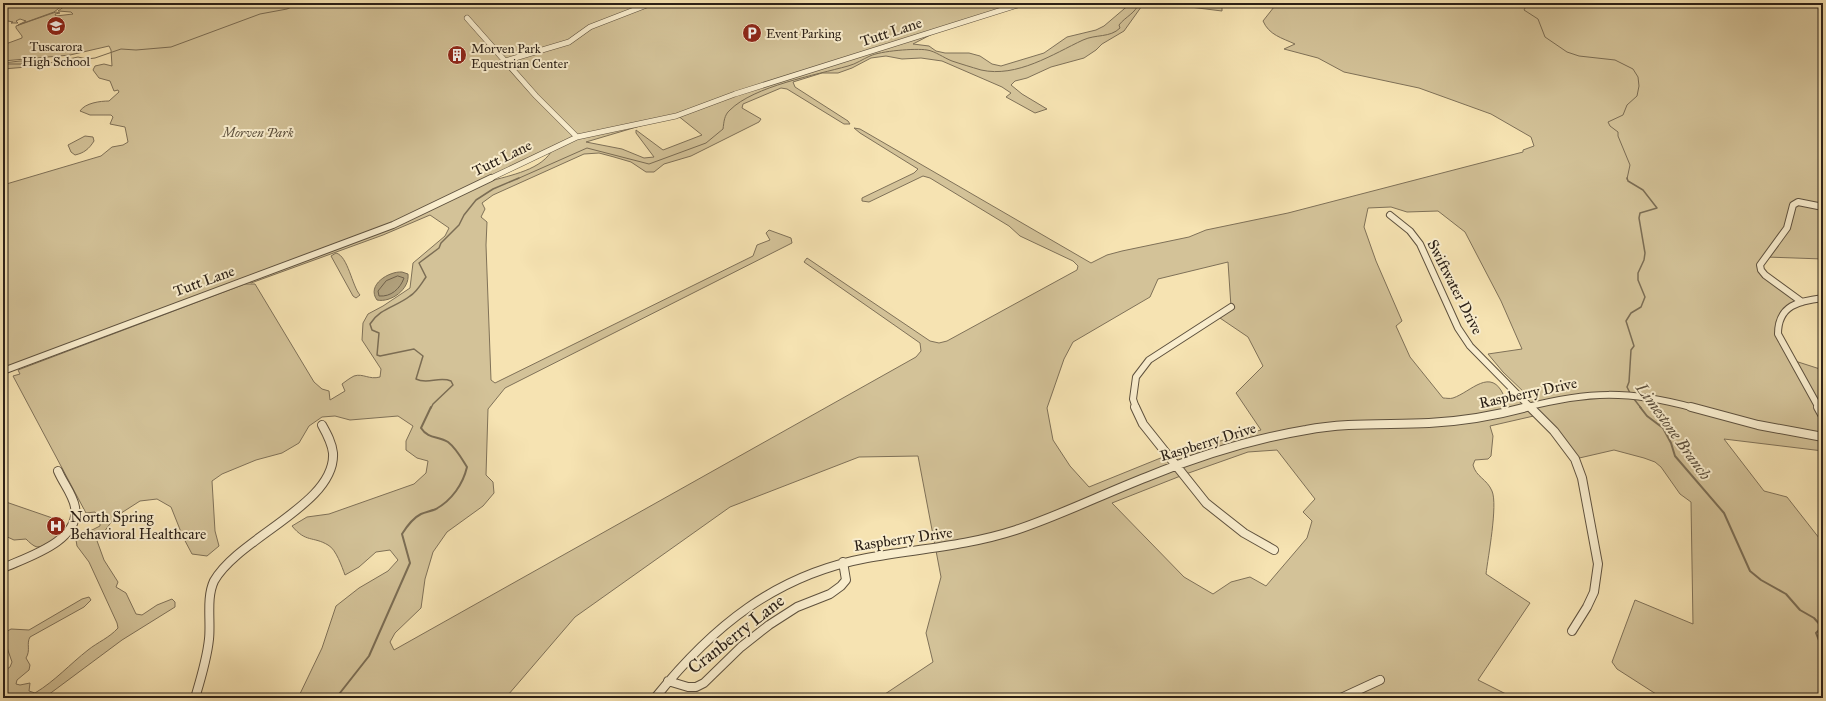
<svg xmlns="http://www.w3.org/2000/svg" width="1826" height="701" font-family="'IM FELL Great Primer',serif">
	<style>
		.green { fill: #d3c298; stroke: #7f7158; fill-rule: evenodd }
		.water { fill: #b1a17d; stroke: #7b6d54 }
		.lines { fill: none; stroke-linecap: round; stroke-linejoin: round }
		.shore { stroke: #6e604a; stroke-width: 1 }
		.stream-far2 { stroke: #7b6d54; stroke-width: 1 }
		.stream-far1 { stroke: #7b6d54; stroke-width: 1.5 }
		.stream { stroke: #7b6d54; stroke-width: 2 }
		.minor-far2-casing { stroke: #5e513e; stroke-width: 6 }
		.minor-far1-casing { stroke: #5e513e; stroke-width: 8 }
		.minor-casing { stroke: #5e513e; stroke-width: 10 }
		.minor-far2 { stroke: #f9edcd; stroke-width: 5 }
		.minor-far1 { stroke: #f9edcd; stroke-width: 6 }
		.minor { stroke: #f9edcd; stroke-width: 8 }
		.labels { text-anchor: middle; stroke-width: 4; stroke-linejoin: round; paint-order: stroke }
		.far-poi-label { font-size: 13px; fill: #2b2017; stroke: #f9edcd; text-anchor: start }
		.far-park-label { font-size: 13px; font-style: italic; fill: #5d513e; stroke: #f9edcd }
		.street-label { font-size: 15px; fill: #2b2017; stroke: #f9edcd }
		.poi-label { font-size: 15px; fill: #2b2017; stroke: #f9edcd; text-anchor: start }
		.water-label { font-size: 16px; font-style: italic; fill: #5a4d3b; stroke: #f9edcd }
		.near-street-label { font-size: 18px; fill: #2b2017; stroke: #f9edcd }
	</style>
	<rect width="100%" height="100%" fill="#f6e3b2"/>
	<filter id="stains"><feTurbulence type="fractalNoise" baseFrequency=".005" numOctaves="4"/><feColorMatrix values="0 0 0 0 .2 0 0 0 0 .09 0 0 0 0 .02 0 0 0 .5 -.17"/></filter>
	<radialGradient id="worn" r=".72"><stop offset=".6" stop-color="#630" stop-opacity="0"/><stop offset="1" stop-color="#630" stop-opacity=".3"/></radialGradient>
	<path class="green" d="M3 3H66L54 12 18 25 26 21 20 19 16 21 18 23H11L13 22 3 20Z
		M69 3H1021L936 32 913 44 929 46 936 51 945 53H969L980 56 992 64 1001 66 1044 53 1067 37 1096 30 1104 26 1131 3H1144L1124 31 1102 44 1096 50 1084 58 1051 67 1027 78 1015 81 1011 85 1022 94 1047 109 1035 113 1006 97 1011 93 1002 87 942 61 921 58 902 59 886 56 871 58 852 68 838 73H822L793 82 795 87 848 121 850 124H844L787 89 781 88 743 104 742 108 761 119 759 122 691 156 664 164 654 172H646L631 162 614 157 599 153 584 154 493 195 482 203 485 209 481 217 487 222 486 245 491 380 495 383 753 256 757 245 770 240 766 233 769 230 791 238 792 243 505 388 488 409 486 475 493 482 494 493 483 506 447 532 433 552 425 579 421 608 395 633 390 642 394 650 916 357 921 351 920 343 804 262 807 258 930 341 939 343 947 341 1077 270 1078 266 1073 261 1020 236 1009 226 930 178 923 176 869 202 862 201V198L914 173 918 169 860 133 854 128 860 129 1091 263 1107 255 1122 251 1189 237 1206 230 1288 213 1523 152V150L1534 146 1531 137 1491 114 1419 88 1344 72 1318 58 1284 49 1295 44C1282 38 1269 35 1263 21L1274 7 1272 3H1823V259L1766 257 1761 270 1802 302 1795 303 1777 325 1792 360 1823 370V451L1724 439 1764 491 1787 497 1823 543V698H1655L1656 694 1617 669 1612 662 1635 600 1693 624 1691 502 1680 494 1661 467 1655 462 1644 458 1614 450 1575 459 1538 415 1490 426 1493 436 1491 456 1488 459 1475 460 1473 465C1476 477 1487 479 1492 491 1498 505 1488 557 1486 574L1530 603 1478 680 1514 698H883L882 696 933 662 926 633 941 577 918 456 859 457 730 507 575 617 508 695 503 698H298L322 648 336 606 359 588 388 571 398 560 390 550 376 552 359 567 345 575C342 567 336 549 328 545 313 536 306 543 292 526L307 517 329 514 414 484 426 473 428 461 417 458 406 450V441L413 426 398 416 350 420 335 416 322 417 309 426 299 443 282 453 256 460 222 474 212 481 215 531 219 546 207 556 192 554 183 537 171 507 157 499 140 501 115 517 101 536 96 538 104 560 118 582 116 587 126 593 136 614 142 615 157 605 172 599 175 602V607L122 640 44 698H3V672L10 667 12 662 3 636 4 633 11 629 29 630 82 599 89 597 91 600 84 607 30 637C26 644 31 650 26 658L30 665 29 670 17 680 16 684 20 685 30 683 29 691 35 693C55 681 70 664 88 650 98 642 109 638 118 628L117 623 89 562 77 546 76 540 78 537 100 526V523L95 512 86 513 13 376 20 374 18 370 245 284H255L314 382 322 389 329 391 330 400 345 391 342 384C346 381 350 378 354 376 363 373 369 380 380 377L381 369 362 340 363 323 368 314 383 306 410 288 413 263 445 236 449 228 430 215 383 235 251 283 247 278 3 372V185L101 156 112 147 123 145 128 142 125 127 110 124 113 117 111 115H90L80 111C85 103 100 101 109 101L119 92 118 90 114 91 110 81 99 78 93 70 95 66 104 64 112 66 111 50 109 46 70 55 3 61V45L22 38V36L16 28V26L56 12 60 13 55 14 56 16 73 14 71 12 58 11ZM677 115 702 135 663 150 636 130V133L654 157 644 158 622 149 586 142ZM551 152C538 172 505 176 484 183L536 157ZM1391 207 1407 212 1438 211 1465 232 1501 301 1522 349 1488 354 1503 372 1527 395 1504 403V396C1491 366 1471 392 1453 398 1450 399 1446 398 1443 398L1410 357 1396 326 1402 321 1376 261 1364 227 1368 208ZM1228 262 1231 307 1217 316 1248 337 1263 366 1236 393 1261 430 1168 455 1089 487 1070 466 1053 440 1047 408 1064 359 1073 342 1150 297 1158 279ZM1277 450 1315 499 1303 512 1312 521 1307 538 1266 586 1250 577 1231 582 1213 594 1184 577 1112 503 1183 475 1248 452Z
		M1189 3H1222V11L1190 7Z
		M20 61H41L45 62V64L39 66 3 69V63Z
		M85 136 93 137 94 141C89 149 84 153 75 155L71 152 68 145Z
		M336 253C348 256 352 286 360 295L356 298 353 296 331 256Z
		M3 502H6L64 522 66 529C59 535 47 547 37 547 33 546 29 542 26 539L14 540 3 535Z"/>
	<path class="water" d="M402 272 408 274C410 289 391 303 377 300 366 285 389 271 402 272Z"/>
	<g class="lines">
		<path class="shore" d="M398 276 404 278C400 289 391 297 379 296L378 291 386 281Z"/>
		<path class="stream-far2" d="M1530 3 1527 4 1524 10 1538 19 1545 37 1567 52 1579 56 1615 60 1633 69 1638 77 1639 86 1637 96 1627 105 1623 115 1608 122 1610 126 1618 132V136L1630 165 1627 179
			M3 64H45L78 57 87 59 95 58 121 49 136 50 171 47 260 14 287 9 300 3
			M517 179 587 148 649 164 706 143 723 129C724 122 724 115 730 110 754 86 816 75 848 66 856 64 863 59 870 56 880 51 916 48 927 50 935 51 944 58 952 61 961 64 971 67 981 70 1017 78 1053 54 1083 40 1096 34 1110 38 1120 28L1119 25C1125 17 1136 13 1139 3"/>
		<path class="stream-far1" d="M1627 178 1628 181 1643 190 1657 208 1640 213 1639 218 1645 253 1644 260 1638 273V280L1645 297 1641 307 1631 313 1626 321 1634 346 1631 350 1629 382 1627 387 1630 393
			M1634 399 1641 408
			M431 408 433 404 453 385 451 381C439 376 427 385 416 379L423 356 414 349 380 356 377 355 379 333 372 330 370 324C380 308 396 307 410 296 417 292 421 284 426 277L419 263 439 248 441 243 459 225 464 215 476 200 493 189 519 178"/>
		<path class="stream" d="M1640 407 1647 416 1663 428 1671 443 1675 456 1724 513 1750 571 1761 580 1786 594 1800 610 1814 618 1822 627 1816 633 1820 643 1823 645
			M336 698 369 656 410 563 402 534C407 526 413 518 421 514 426 512 431 511 436 509 452 500 463 484 467 467 462 459 456 448 448 442 438 436 428 439 421 428L431 407"/>
		<defs>
			<path id="minor-far2" d="M467 18 536 96 577 137
				M505 61 569 42 590 27 652 3
				M489 179 577 137 676 116 735 94 1024 3"/>
			<path id="minor-far1" d="M1390 215 1410 231 1420 244 1458 328 1470 346 1531 408
				M1802 302 1765 275 1761 270 1760 265 1787 228 1793 205 1798 202 1823 207
				M3 371 393 225 491 178
				M1136 408 1133 399 1136 377 1149 360 1231 307
				M1523 408C1589 391 1628 390 1694 408
				M1819 408 1778 334C1778 305 1799 301 1823 298"/>
			<path id="minor" d="M1135 407 1143 424 1206 503 1244 533 1274 550
				M1530 407 1554 431 1575 459 1582 478 1598 564 1594 592 1587 607 1572 631
				M1691 407 1758 425 1823 437
				M1818 407 1823 416
				M3 568C27 557 81 541 75 507 73 495 63 483 58 471
				M668 681 688 687H696L704 683 741 647 769 625 797 607 830 594 841 586 846 580 843 562
				M195 698C201 678 207 659 209 639 211 621 206 598 214 581 239 537 336 504 333 453 332 443 327 434 322 425
				M655 698C712 627 775 575 867 558 917 549 967 546 1016 530 1061 515 1103 494 1147 477 1198 456 1252 439 1306 430 1347 422 1388 425 1429 423 1463 421 1494 416 1527 407
				M1341 698 1380 680"/>
		</defs>
		<use href="#minor-far2" class="minor-far2-casing"/>
		<use href="#minor-far1" class="minor-far1-casing"/>
		<use href="#minor" class="minor-casing"/>
		<use href="#minor-far2" class="minor-far2"/>
		<use href="#minor-far1" class="minor-far1"/>
		<use href="#minor" class="minor"/>
	</g>
	<defs>
		<symbol id="school-disc" viewBox="-11 -11 22 22"><circle r="9.5" fill="#8f2418" stroke="#f9edcd"/><path d="M0-5L7-2L0 1L-7-2ZM-4 1L0 2.5L4 1V4Q0 6-4 4Z" fill="#fff"/></symbol>
		<symbol id="parking-disc" viewBox="-11 -11 22 22"><circle r="9.5" fill="#8f2418" stroke="#f9edcd"/><path d="M-3.5-5.5H1a3.5 3.5 0 0 1 0 7H-1V5.5H-3.5ZM-1-3.4V-.6H.8a1.4 1.4 0 0 0 0-2.8Z" fill="#fff"/></symbol>
		<symbol id="building-disc" viewBox="-11 -11 22 22"><circle r="9.5" fill="#8f2418" stroke="#f9edcd"/><path d="M-4-6H4V6H1V3H-1V6H-4ZM-2.5-4.3h1.7v1.8h-1.7ZM.8-4.3h1.7v1.8H.8ZM-2.5-1h1.7V.8h-1.7ZM.8-1h1.7V.8H.8Z" fill="#fff"/></symbol>
		<symbol id="hospital-disc" viewBox="-11 -11 22 22"><circle r="9.5" fill="#8f2418" stroke="#f9edcd"/><path d="M-5-5h3v3.5h4V-5h3V5h-3V1.5h-4V5h-3Z" fill="#fff"/></symbol>
	</defs>
	<g fill-rule="evenodd">
		<use href="#school-disc" x="45" y="15" width="22" height="22"/>
		<use href="#parking-disc" x="741" y="22" width="22" height="22"/>
		<use href="#building-disc" x="446" y="44" width="22" height="22"/>
		<use href="#hospital-disc" x="45" y="515" width="22" height="22"/>
	</g>
	<g class="labels">
		<g class="far-poi-label">
			<text x="766" y="38">Event Parking</text>
			<text x="56" y="51" text-anchor="middle">Tuscarora<tspan x="56" dy="15">High School</tspan></text>
			<text x="471" y="53">Morven Park<tspan x="471" dy="15">Equestrian Center</tspan></text>
		</g>
		<g class="far-park-label">
			<text x="258" y="137">Morven Park</text>
		</g>
		<g class="street-label">
			<text transform="translate(891 32) rotate(-18)" y="5">Tutt Lane</text>
			<text transform="translate(502 158) rotate(-26)" y="5">Tutt Lane</text>
			<text transform="translate(204 281) rotate(-20)" y="5">Tutt Lane</text>
			<text transform="translate(1455 287) rotate(63)" y="5">Swiftwater Drive</text>
			<text transform="translate(1528 393) rotate(-12)" y="5">Raspberry Drive</text>
			<text transform="translate(1208 442) rotate(-17)" y="5">Raspberry Drive</text>
			<text transform="translate(903 539) rotate(-8)" y="5">Raspberry Drive</text>
		</g>
		<g class="poi-label">
			<text x="70" y="522">North Spring<tspan x="70" dy="17">Behavioral Healthcare</tspan></text>
		</g>
		<g class="water-label">
			<text transform="translate(1674 431) rotate(54)" y="6">Limestone Branch</text>
		</g>
		<g class="near-street-label">
			<text transform="translate(736 634) rotate(-38)" y="6">Cranberry Lane</text>
		</g>
	</g>
	<rect width="1826" height="701" fill="none" stroke="#f6e3b2" stroke-width="16"/>
	<rect x="4" y="4" width="1818" height="693" fill="none" stroke="#2b2017" stroke-width="2"/>
	<rect x="8" y="8" width="1810" height="685" fill="none" stroke="#2b2017"/>
	<rect width="100%" height="100%" filter="url(#stains)"/>
	<rect width="100%" height="100%" fill="url(#worn)"/>
</svg>
